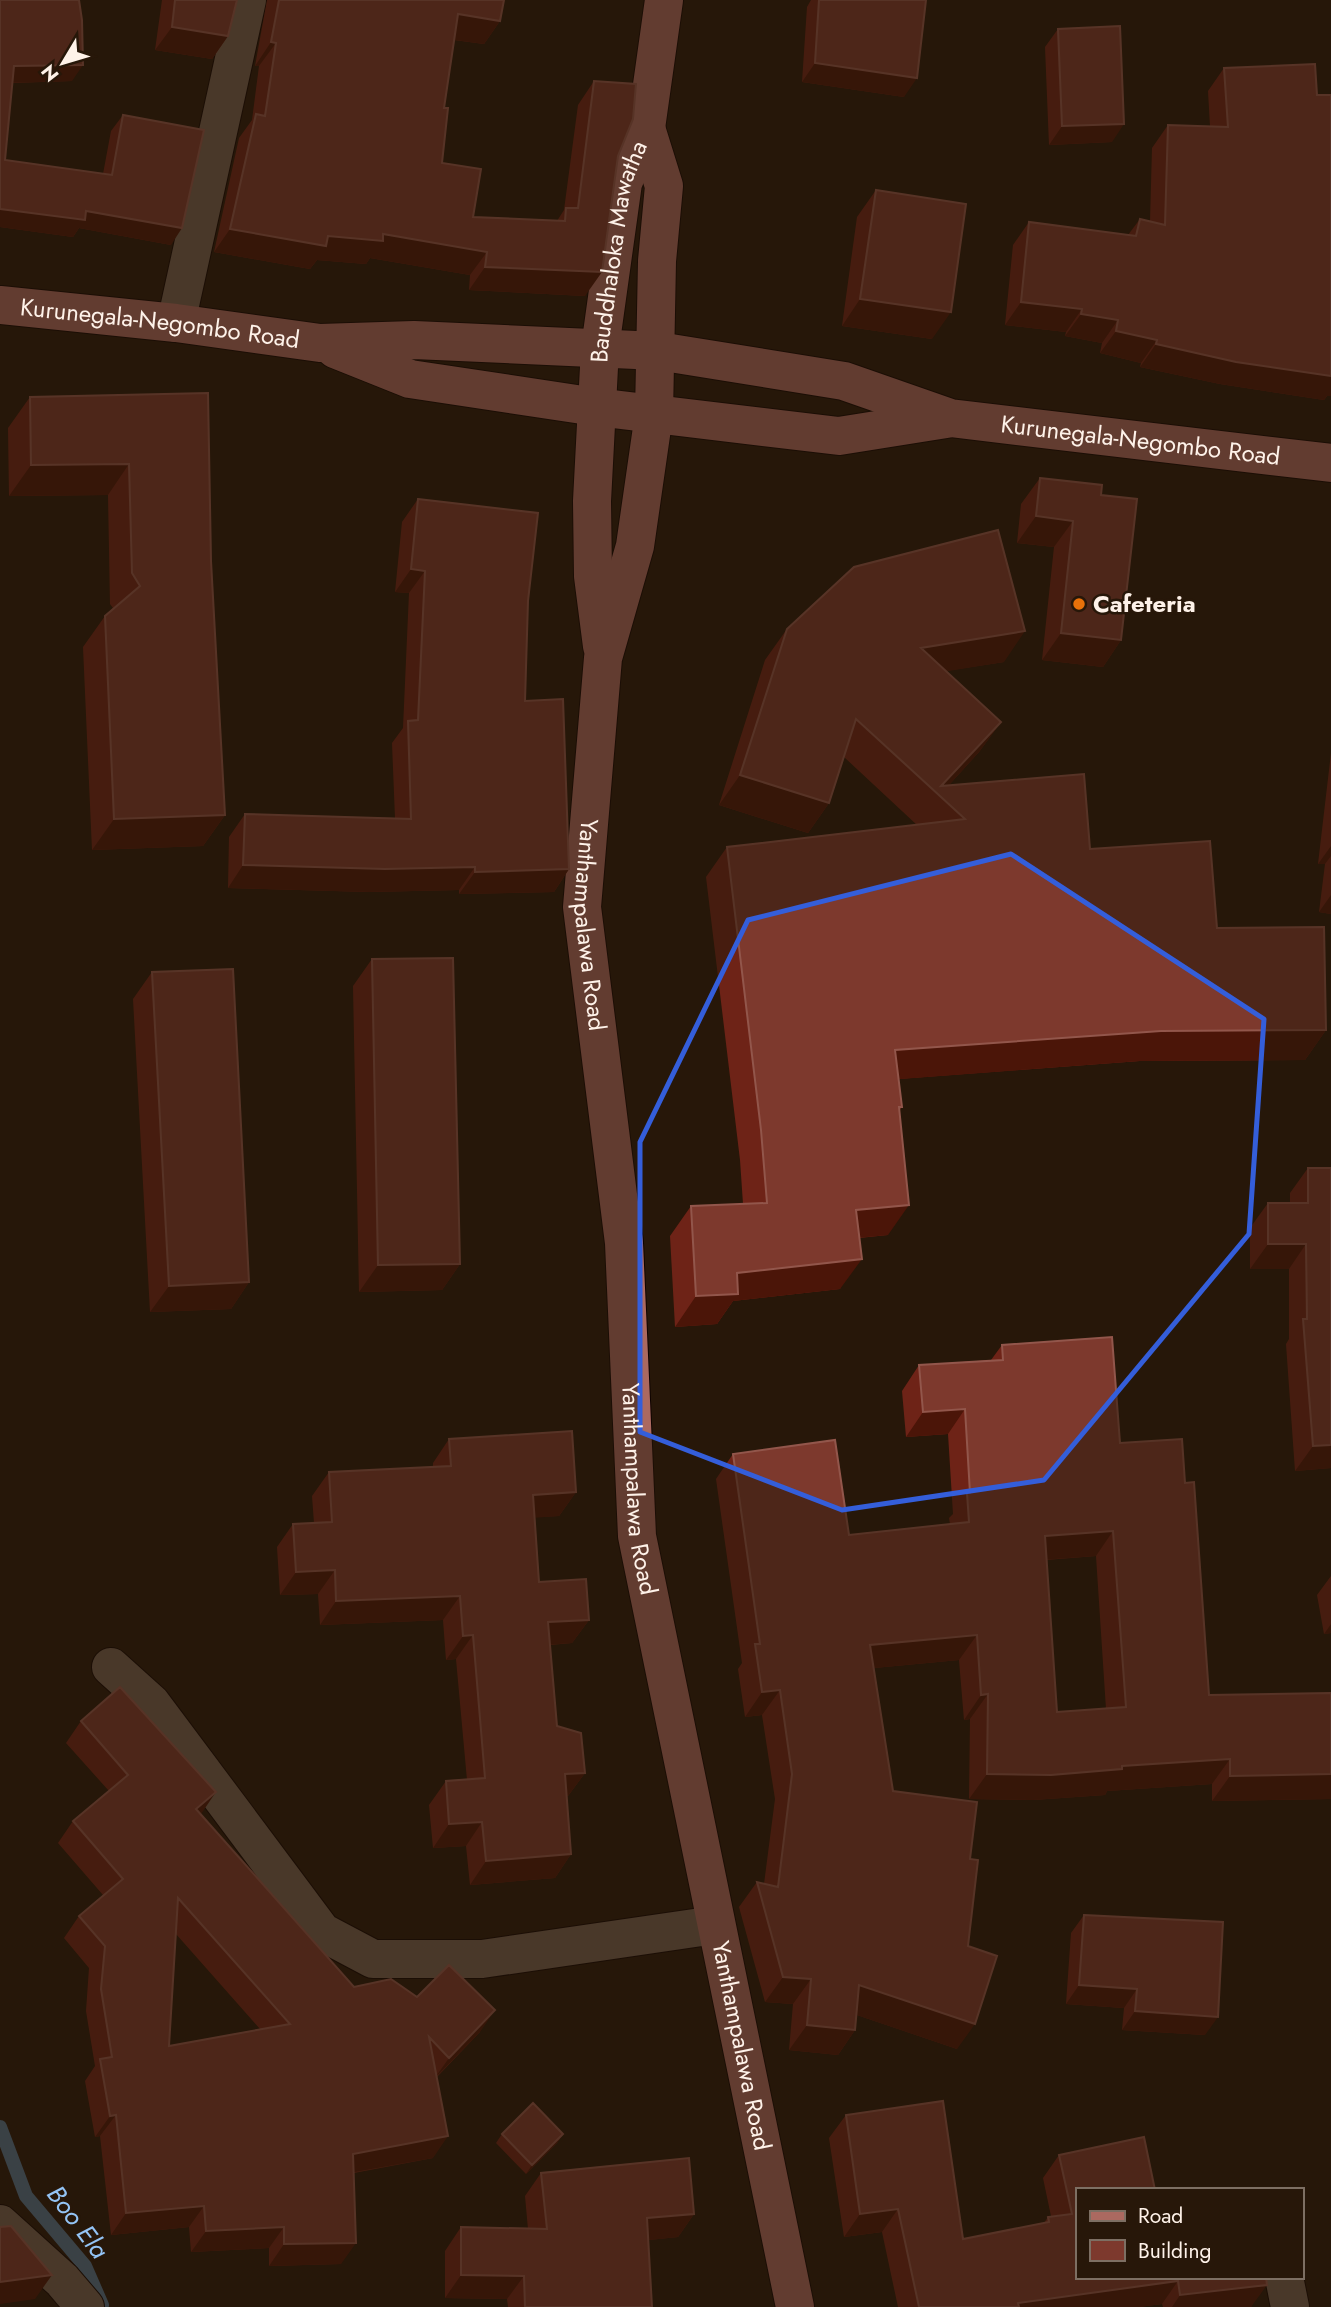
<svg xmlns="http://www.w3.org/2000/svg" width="1331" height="2307" font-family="Jost,sans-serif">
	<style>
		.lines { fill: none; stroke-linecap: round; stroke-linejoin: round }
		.stream { stroke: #52738f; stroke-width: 14 }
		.street-casing { stroke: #0f0300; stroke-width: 40 }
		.primary-casing { stroke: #0f0300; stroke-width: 40 }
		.street { stroke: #735f50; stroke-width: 38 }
		.primary { stroke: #ab6960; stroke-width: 38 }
		.wall { fill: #6e2317; fill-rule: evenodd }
		.shaded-wall { fill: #4b1508 }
		.building { fill: #7d392d; stroke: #92564b; stroke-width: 2; fill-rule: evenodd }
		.marked { fill: none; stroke: #345eda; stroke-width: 5; stroke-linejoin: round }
		.food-dot { fill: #e8710a; stroke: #271709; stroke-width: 2.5 }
		.labels { text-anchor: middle; stroke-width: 5; stroke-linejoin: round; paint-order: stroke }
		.street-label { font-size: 24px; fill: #fef2e9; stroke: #271709 }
		.poi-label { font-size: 24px; font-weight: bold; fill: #fef2e9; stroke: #271709; text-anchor: start }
		.water-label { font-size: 26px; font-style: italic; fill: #94c4f5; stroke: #271709 }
	</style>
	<rect width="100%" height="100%" fill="#271709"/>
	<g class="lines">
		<path class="stream" d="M0 2127 26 2196 85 2266 102 2305"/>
		<defs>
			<path id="street" d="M176 323 247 0
				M111 1667 151 1703 322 1932 373 1959H482L715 1925
				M0 2224 62 2280 85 2307
				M1284 2277 1290 2307"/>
			<g id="primary">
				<path id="s1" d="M646 128 664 186 657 261 654 414 635 546 603 658 582 907 624 1243 637 1536 795 2307"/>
				<path id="s2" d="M0 305 176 323 320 343 414 340 658 351 844 381 950 418 1331 463"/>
				<path d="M335 349 410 379 596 407 839 436 946 419"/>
				<path id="s3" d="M602 646 593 576 592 501 600 348 623 183 646 128 664 0"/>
			</g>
		</defs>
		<use href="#street" class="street-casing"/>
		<use href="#primary" class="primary-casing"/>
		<use href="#street" class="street"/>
		<use href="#primary" class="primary"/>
	</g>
	<path class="wall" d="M0 0 72 81 12 83 5 160 103 174 111 131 123 115 171 245 79 228 73 237 0 227Z
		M162 0H237L228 36 212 59 155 50Z
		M267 0H504L500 21 484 44 454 40 444 108 442 163 473 217 557 221 564 210 578 105 594 81 618 156 585 296 469 290 470 275 370 258 366 264 317 260 310 269 214 252 239 138 252 120 259 66H255Z
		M811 0H926L904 97 802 82 807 7Z
		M1058 29 1112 142 1049 145 1045 47Z
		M1224 68 1327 396 1324 400 1220 384 1140 367 1141 363 1100 353 1102 343 1065 336 1066 332 1005 325 1013 245 1029 222 1128 235 1140 219 1150 222 1152 148 1168 125 1210 126 1208 91Z
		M876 190 932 339 842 326 857 217Z
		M208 393 211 561 225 815 203 846 92 850 83 647 105 616 113 608 110 604 108 495 9 496 8 428 30 397Z
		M1040 478 1101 495 1121 640 1103 667 1042 660 1054 547 1017 543 1021 504Z
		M418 499 528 601 525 701 569 869 554 892 459 894V890L369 892 228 888 229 837 245 814 395 818 392 743 403 728 409 593 395 592 402 522Z
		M787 629 1004 662 945 671 1001 722 979 752 949 785 1090 849 1217 928 1326 1030 1305 1060 1140 1061 898 1079 902 1107 899 1111 888 1235 859 1238 840 1289 733 1301 717 1324 675 1327 670 1236 691 1206 743 1204 740 1160 706 877 727 847 917 825 844 757 829 803 808 833 719 805 765 660Z
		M1331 753V914L1319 912 1325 864H1318Z
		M372 959 460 1264 442 1290 359 1292 353 986Z
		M152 972 249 1282 231 1309 150 1312 133 999Z
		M1308 1168 1331 1468 1295 1471 1286 1344 1289 1339V1269H1250V1228L1268 1203H1290V1193Z
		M1002 1345 1120 1443 1185 1483 1209 1695 1331 1693V1799L1212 1801V1784L1107 1791 1105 1795 1033 1800 969 1799 970 1719 964 1720 959 1660 874 1668 893 1791 970 1859 968 1946 957 2049 857 2015 855 2030 838 2055 789 2050 793 2004 765 2002 739 1907 757 1882 764 1884 775 1799 762 1715 745 1717 738 1669 742 1663 716 1479 733 1454 849 1535 950 1524 949 1518 953 1514 948 1434 906 1437 902 1391 919 1365 991 1360ZM1096 1556 1106 1709 1057 1712 1046 1560Z
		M449 1439 576 1492 559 1516 535 1517 539 1582 589 1620 572 1643 550 1645 557 1726 585 1773 568 1796H567L571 1854 555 1878 470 1885 466 1846 433 1848 429 1805 446 1781 467 1780 456 1659 446 1660 443 1620 320 1625 318 1594 280 1595 277 1547 293 1524 314 1523 312 1496 329 1472 433 1467V1463Z
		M1331 1576V1633L1324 1634 1317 1595Z
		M81 1721 200 1814 354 1987 417 1997 480 2032 437 2077 433 2158 354 2173 341 2264 269 2266V2248L191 2252 189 2227 111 2235 100 2136 95 2137 85 2081 95 2066 86 2011 89 1968 64 1938 79 1916 103 1895 58 1843 73 1821 109 1791 66 1743ZM176 1934 260 2029 169 2046Z
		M1084 1915 1205 2035 1122 2030 1124 2008 1066 2004 1071 1933Z
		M846 2115 963 2239 1044 2223 1048 2217 1051 2216 1043 2178 1059 2155 1077 2190 1266 2277 1251 2307H1163L1162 2304 1139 2307H898L882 2232 844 2237 829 2138Z
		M502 2134H563L557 2143 526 2174 496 2143Z
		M541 2173 694 2214 678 2237 648 2240 652 2307H508L507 2299 445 2298V2251L461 2227 528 2229 525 2196Z"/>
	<path class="shaded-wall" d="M458 14 500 21 484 44 441 38Z
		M172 27 228 36 212 59 155 50Z
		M271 42 276 43 259 66H255Z
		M815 63 917 78 904 97 802 82Z
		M83 65 72 81 2 83 14 66Z
		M1124 124 1112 142 1049 145 1062 126Z
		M0 209 86 211 182 228 171 245 79 228 73 237 0 227Z
		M230 229 328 236 383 234 487 252 470 275 370 258 366 264 317 260 310 269 214 252Z
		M485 267 602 272 585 296 469 290Z
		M860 299 951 312 932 339 842 326Z
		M1021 302 1082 309 1066 332 1005 325Z
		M1081 314 1118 320 1102 343 1065 336Z
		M1116 331 1157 340 1141 363 1100 353Z
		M1156 344 1331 376V396H1327L1324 400 1220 384 1140 367Z
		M129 464 108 495 9 496 31 465Z
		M1036 516 1073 521 1054 547 1017 543Z
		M411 569 425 571 409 593 395 592Z
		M1025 631 1004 662 899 679 921 648Z
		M1061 633 1121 640 1103 667 1042 660Z
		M1001 722 979 752 939 796 941 786Z
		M740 775 829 803 808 833 719 805Z
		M225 815 203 846 92 850 114 819Z
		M1331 846V856L1325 864H1318Z
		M243 865 475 867 459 890 369 892 228 888Z
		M569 869 554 892 459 894 475 872Z
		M1331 895V914L1319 912Z
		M1326 1030 1305 1060 1140 1061 874 1081 895 1050 1161 1031Z
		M909 1205 888 1235 835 1240 856 1210Z
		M1268 1244H1306L1289 1269H1250Z
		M862 1259 840 1289 733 1301 717 1324 675 1327 696 1296 737 1273Z
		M460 1264 442 1290 359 1292 378 1265Z
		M249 1282 231 1309 150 1312 169 1286Z
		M965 1409 948 1434 906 1437 923 1412Z
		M1331 1445V1468L1295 1471 1313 1446Z
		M576 1492 559 1516 517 1519 533 1495Z
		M1113 1531 1096 1556 1027 1561 1045 1536Z
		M335 1570 318 1594 280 1595 296 1572Z
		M460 1596 443 1620 320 1625 336 1601Z
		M589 1620 572 1643 531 1646 548 1622Z
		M1331 1624V1633L1324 1634Z
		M473 1635 456 1659 446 1660 463 1636Z
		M977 1635 959 1660 853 1670 870 1645Z
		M780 1690 762 1715 745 1717 762 1692Z
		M988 1694 970 1719 964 1720 981 1695Z
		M1230 1759 1212 1784 1107 1791 1105 1795 1033 1800 969 1799 987 1774Z
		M585 1773 568 1796 548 1798 565 1774Z
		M1331 1774V1799L1212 1801 1230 1776Z
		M216 1792 201 1814 181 1831 196 1809Z
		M482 1822 466 1846 433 1848 449 1824Z
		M571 1854 555 1878 470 1885 486 1861Z
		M783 1977 811 1979 793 2004 765 2002Z
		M859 1985 975 2024 957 2049 842 2010Z
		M1079 1985 1137 1989 1124 2008 1066 2004Z
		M495 2010 480 2032 434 2079 449 2058Z
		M1135 2011 1218 2017 1205 2035 1122 2030Z
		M807 2025 855 2030 838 2055 789 2050Z
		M116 2115 100 2136 95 2137 110 2116Z
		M563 2134 557 2143 526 2174 532 2165Z
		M448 2136 433 2158 338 2175 353 2154Z
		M204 2206 189 2227 111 2235 126 2213Z
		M898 2209 882 2232 844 2237 860 2214Z
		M694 2214 678 2237 631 2242 647 2218Z
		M284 2227 269 2248 191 2252 206 2231Z
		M356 2243 341 2264 269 2266 284 2244Z
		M52 2275 35 2299 0 2304V2282Z
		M461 2275 524 2276 507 2299 445 2298Z
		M1178 2281 1162 2304 1139 2307H1016L1018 2303Z
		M1267 2285 1251 2307H1172L1180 2295Z"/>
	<path class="building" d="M0 0H79L82 20 83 65 14 66 5 160 112 175 123 115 204 130 182 228 86 211 85 220 0 209Z
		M175 0H237L228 36 172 27Z
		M279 0H504L500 21 458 14 444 108H448L442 163 481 169 473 217 565 221 566 208H578L594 81 636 84 633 119 618 156 602 272 485 267 487 252 383 234V241L328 236 326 246 230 229 256 114 265 116 276 43 271 42Z
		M819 0H926L917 78 815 63Z
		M1120 26 1124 124 1062 126 1058 29Z
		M1315 64 1317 95H1331V376L1236 362 1156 344 1157 340 1116 331 1118 320 1081 314 1082 309 1021 302 1029 222 1136 236 1140 219 1165 225 1168 125 1228 127 1224 68Z
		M876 190 966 204 951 312 860 299Z
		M208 393 211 561 225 815 114 819 105 616 140 586 132 573 129 464 31 465 30 397Z
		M1040 478 1102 485 1101 495 1137 499 1121 640 1061 633 1073 521 1036 516Z
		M418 499 538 513 528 601 525 701 563 699 569 869 475 872V867L385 869 243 865 245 814 411 819 408 721 418 720 425 571 411 569Z
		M998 530 1025 631 921 648 1001 722 941 786 1084 774 1090 849 1210 841 1217 928 1324 927 1326 1030 1161 1031 895 1050 902 1107H899L909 1205 856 1210 862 1259 737 1273 738 1294 696 1296 691 1206 767 1203 761 1130 727 847 965 819 856 719 829 803 740 775 787 629 854 567Z
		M453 958 460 1264 378 1265 372 959Z
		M233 969 249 1282 169 1286 152 972Z
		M1308 1168H1331V1445L1313 1446 1303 1319H1307L1306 1244H1268V1203H1308Z
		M1112 1337 1120 1443 1182 1439 1185 1483 1194 1482 1209 1695 1331 1693V1774L1230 1776V1759L1122 1766V1769L1051 1775 987 1774 988 1694 981 1695 977 1635 870 1645 893 1791 977 1802 970 1859 978 1860 968 1946 997 1956 975 2024 859 1985 855 2030 807 2025 811 1979 783 1977 757 1882 778 1887 792 1774 780 1690 762 1692 755 1644H760L733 1454 835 1440 849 1535 969 1522 967 1493H970L965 1409 923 1412 919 1365 1003 1360 1002 1345ZM1113 1531 1126 1707 1057 1712 1045 1536Z
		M572 1431 576 1492 533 1495 539 1582 586 1579 589 1620 548 1622 557 1726 581 1733 585 1773 565 1774 571 1854 486 1861 482 1822 449 1824 446 1781 485 1778 473 1635 463 1636 460 1596 336 1601 335 1570 296 1572 293 1524 332 1522 329 1472 451 1466 449 1439Z
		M120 1687 216 1792 196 1809 354 1987 391 1979 417 1997 449 1965 495 2010 449 2058 429 2037 448 2136 353 2154 356 2243 284 2244V2227L206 2231 204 2206 126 2213 116 2115 110 2116 100 2059 112 2057 101 1989 105 1946 79 1916 123 1879 73 1821 128 1775 81 1721ZM178 1898 290 2024 169 2046Z
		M1084 1915 1223 1922 1218 2017 1135 2011 1137 1989 1079 1985Z
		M943 2101 963 2239 1049 2222 1048 2217 1072 2214 1059 2155 1144 2137 1155 2190H1077V2277H1266L1267 2285 1180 2295 1178 2281 1018 2303 1019 2307H919L898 2209 860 2214 846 2115Z
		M533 2103 563 2134 532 2165 502 2134Z
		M689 2158 694 2214 647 2218 652 2307H525L524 2276 461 2275V2227L547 2229 541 2173Z
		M11 2226 52 2275 0 2282V2227Z"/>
	<path d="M0 0H1331V2307H0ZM1011 854 1264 1019 1249 1234 1044 1480 842 1510 640 1432V1142L748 920Z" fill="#271709" fill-opacity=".55" fill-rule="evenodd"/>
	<path class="marked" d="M1011 854 1264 1019 1249 1234 1044 1480 842 1510 640 1432V1142L748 920Z"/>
	<circle class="food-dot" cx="1079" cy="604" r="7"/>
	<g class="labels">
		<g class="street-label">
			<text dy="8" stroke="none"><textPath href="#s3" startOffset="397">Bauddhaloka Mawatha</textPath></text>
			<text dy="8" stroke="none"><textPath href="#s2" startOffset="161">Kurunegala-Negombo Road</textPath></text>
			<text dy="8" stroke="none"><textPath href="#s2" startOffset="1153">Kurunegala-Negombo Road</textPath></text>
			<text dy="8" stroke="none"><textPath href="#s1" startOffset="807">Yanthampalawa Road</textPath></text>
			<text dy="8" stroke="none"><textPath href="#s1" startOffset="1374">Yanthampalawa Road</textPath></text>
			<text dy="8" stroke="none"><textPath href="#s1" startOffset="1941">Yanthampalawa Road</textPath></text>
		</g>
		<g class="poi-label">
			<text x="1093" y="612">Cafeteria</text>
		</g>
		<g class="water-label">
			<text transform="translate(78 2222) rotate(53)" y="9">Boo Ela</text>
		</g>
	</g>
	<rect x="1076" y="2188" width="228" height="91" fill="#271709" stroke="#7d6f63" stroke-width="2"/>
	<rect x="1090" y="2211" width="35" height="10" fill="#ab6960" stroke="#7d6f63" stroke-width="2"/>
	<text x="1138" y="2223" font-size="21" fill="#fef2e9">Road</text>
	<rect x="1090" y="2240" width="35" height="21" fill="#7d392d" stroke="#7d6f63" stroke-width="2"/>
	<text x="1138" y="2258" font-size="21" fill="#fef2e9">Building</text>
	<g transform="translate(63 63) rotate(232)" stroke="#271709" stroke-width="5" paint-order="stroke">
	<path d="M0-5L12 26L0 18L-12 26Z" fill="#fef2e9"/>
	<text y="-10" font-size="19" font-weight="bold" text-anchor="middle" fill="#fef2e9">N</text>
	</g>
</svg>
